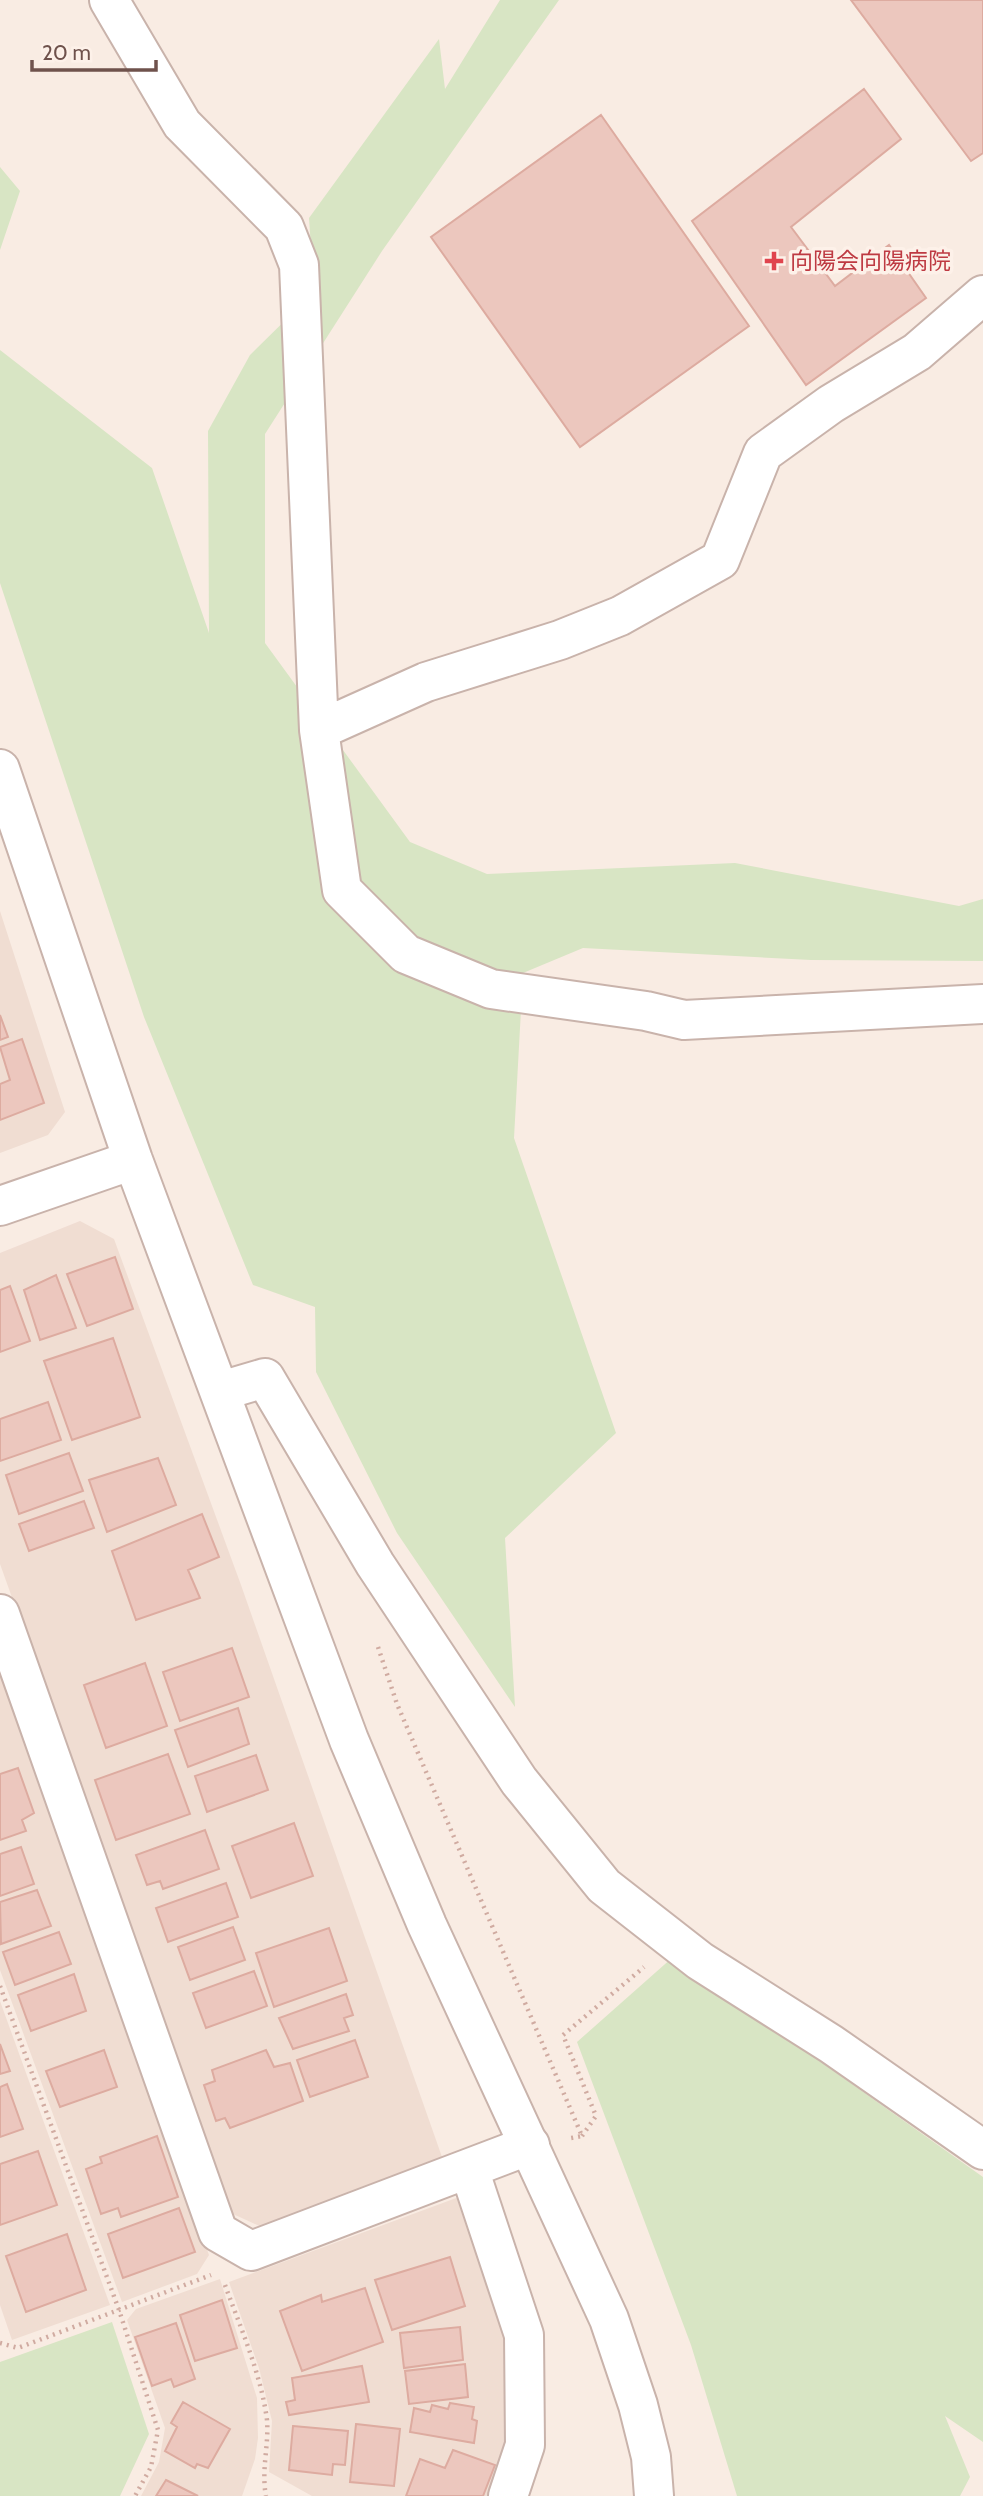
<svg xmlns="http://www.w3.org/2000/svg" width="983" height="2496" font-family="Cabin,'Noto Sans JP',sans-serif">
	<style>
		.residential { fill: #f0ddd2 }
		.green { fill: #d8e5c4 }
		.building { fill: #ecc7be; stroke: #ddaba0; stroke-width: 2 }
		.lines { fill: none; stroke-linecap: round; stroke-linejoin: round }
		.minor-casing { stroke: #c9b3ab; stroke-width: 42 }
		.tertiary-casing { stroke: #c9b3ab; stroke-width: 42 }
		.path { stroke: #d0aba1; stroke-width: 4.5; stroke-dasharray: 2 5; stroke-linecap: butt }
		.minor { stroke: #fff; stroke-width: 38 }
		.tertiary { stroke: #fff; stroke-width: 38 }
		.health-dot { fill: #e0444e; stroke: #fdf1e9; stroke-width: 2.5 }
		.labels { text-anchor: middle; stroke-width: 7; stroke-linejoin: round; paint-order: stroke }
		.health-label { font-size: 23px; fill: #be3a42; stroke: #fdf1e9; text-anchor: start }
	</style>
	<rect width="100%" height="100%" fill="#f9ece3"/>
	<path class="residential" d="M0 911 65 1112 48 1135 0 1153Z
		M80 1221 114 1239 241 1585 442 2157 437 2165 264 2228 233 2214 0 1564V1253Z
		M0 1661 209 2255 197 2274 122 2302 0 1970Z
		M0 2001 110 2305 12 2340 0 2305Z
		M459 2197 502 2321 510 2396 503 2451 487 2496H312L269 2472 272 2421 259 2368 229 2282Z
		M220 2279 257 2398 258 2438 255 2459 242 2496H141L159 2462 165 2428 127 2320 136 2309Z"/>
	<path class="green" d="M500 0H559L382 251 265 434V643L410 842 487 874 735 863 959 906 983 899V961L811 960 583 948 523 973 514 1138 616 1433 505 1538 515 1707 397 1533 316 1372 315 1307 253 1285 144 1017 0 583V350L152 468 209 633 208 431 250 355 314 292 309 218 439 39 445 89Z
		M0 167 20 191 0 250Z
		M673 1957 983 2177V2442L945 2416 970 2477 960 2496H737L691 2345 577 2042Z
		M112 2322 149 2434 120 2496H0V2362Z"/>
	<path class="building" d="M851 0H983V153L971 161Z
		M864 89 901 139 791 227 835 286 889 245 926 298 806 385 692 221Z
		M601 115 749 326 580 447 431 237Z
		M0 1015 8 1037 0 1040Z
		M22 1039 44 1103 0 1120V1084L10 1080 0 1047Z
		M115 1257 133 1309 87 1326 67 1274Z
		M56 1275 76 1328 40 1340 24 1290Z
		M10 1286 30 1341 0 1352V1290Z
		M113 1338 140 1417 72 1440 44 1361Z
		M48 1402 61 1440 0 1461V1419Z
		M69 1453 83 1491 19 1514 6 1475Z
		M158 1458 176 1505 107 1532 89 1480Z
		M84 1501 94 1528 29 1551 19 1524Z
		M202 1514 219 1557 188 1570 200 1598 136 1620 112 1551Z
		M232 1648 249 1697 180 1721 163 1672Z
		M145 1663 167 1726 106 1748 84 1685Z
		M238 1708 249 1744 188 1767 175 1730Z
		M168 1754 190 1814 116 1840 95 1780Z
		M256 1755 268 1790 207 1812 195 1776Z
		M18 1768 34 1813 22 1820 26 1831 0 1840V1774Z
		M294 1823 313 1876 251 1898 232 1846Z
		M205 1830 219 1869 163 1889 160 1881 147 1885 136 1855Z
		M21 1847 34 1884 0 1896V1854Z
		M226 1883 238 1917 168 1942 156 1908Z
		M37 1890 51 1926 1 1944 0 1902Z
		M233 1927 245 1960 190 1980 178 1947Z
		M329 1928 347 1981 274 2007 256 1953Z
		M59 1932 71 1964 15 1985 3 1952Z
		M254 1971 267 2006 206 2028 193 1993Z
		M74 1974 86 2011 31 2031 18 1995Z
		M346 1994 353 2015 344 2018 349 2031 293 2049 279 2018Z
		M355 2040 368 2077 310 2097 297 2060Z
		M0 2044 10 2071 0 2074Z
		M104 2050 117 2087 60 2107 46 2071Z
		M266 2050 274 2067 290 2063 303 2101 230 2128 225 2118 216 2121 204 2085 215 2081 212 2070Z
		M7 2084 23 2129 0 2137V2087Z
		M157 2136 178 2197 121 2217 118 2208 101 2214 86 2169 102 2163 100 2157Z
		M38 2151 57 2205 0 2225V2164Z
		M179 2208 195 2252 123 2278 108 2234Z
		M67 2234 86 2290 26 2312 6 2256Z
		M450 2257 465 2306 392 2330 375 2280Z
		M365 2288 383 2342 302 2371 280 2311 321 2295 322 2302Z
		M222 2300 237 2348 195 2361 180 2315Z
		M176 2323 195 2379 174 2387 171 2379 152 2386 135 2337Z
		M460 2327 463 2360 404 2368 400 2333Z
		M465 2364 468 2397 409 2404 405 2371Z
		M362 2366 369 2402 289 2415 286 2402 295 2400 292 2378Z
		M183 2402 230 2429 208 2468 197 2464 195 2468 165 2451 177 2427 171 2423Z
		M450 2403 474 2407 472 2419 477 2421 474 2443 410 2432 414 2408 430 2412 432 2405 448 2409Z
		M356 2424 400 2429 394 2486 350 2482Z
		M293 2426 348 2431 345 2465 333 2464 332 2475 289 2470Z
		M453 2450 495 2465 483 2496H406L420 2459 445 2468Z
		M166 2480 198 2496H156Z"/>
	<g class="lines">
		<defs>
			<path id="minor" d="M109 0 182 124 284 227 299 265 319 730 342 890 406 954 491 989 646 1011 684 1020 983 1004
				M319 730 426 682 560 640 620 616 720 560 763 453 831 404 917 352 983 295
				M221 1391 265 1378 375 1564 519 1781 604 1886 700 1961 831 2044 983 2150
				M0 1614 218 2232 251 2251 530 2145
				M469 2169 524 2335 525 2445 508 2496"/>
			<path id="tertiary" d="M0 769 133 1160 349 1740 427 1925 609 2319 638 2405 651 2457 654 2496
				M0 1206 133 1160"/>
		</defs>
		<use href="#minor" class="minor-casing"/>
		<use href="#tertiary" class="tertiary-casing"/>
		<path class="path" d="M378 1647 397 1704 582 2136 571 2138
			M0 1986 119 2310 158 2430 151 2467 135 2496
			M582 2136 596 2116 563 2035 644 1967
			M225 2285C241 2329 261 2374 267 2420 269 2446 261 2470 266 2496
			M0 2343 18 2348 211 2275"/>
		<use href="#minor" class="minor"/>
		<use href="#tertiary" class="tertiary"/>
	</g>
	<path class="health-dot" d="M770.5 250.5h7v7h7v7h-7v7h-7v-7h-7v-7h7z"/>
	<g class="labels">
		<g class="health-label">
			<text x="790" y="269">向陽会向陽病院</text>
		</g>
	</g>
	<path d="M32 60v10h124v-10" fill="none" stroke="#6f524c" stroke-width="3.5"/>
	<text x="42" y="60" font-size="21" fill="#6f524c" stroke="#fdf1e9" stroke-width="5" paint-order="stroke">20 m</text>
</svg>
